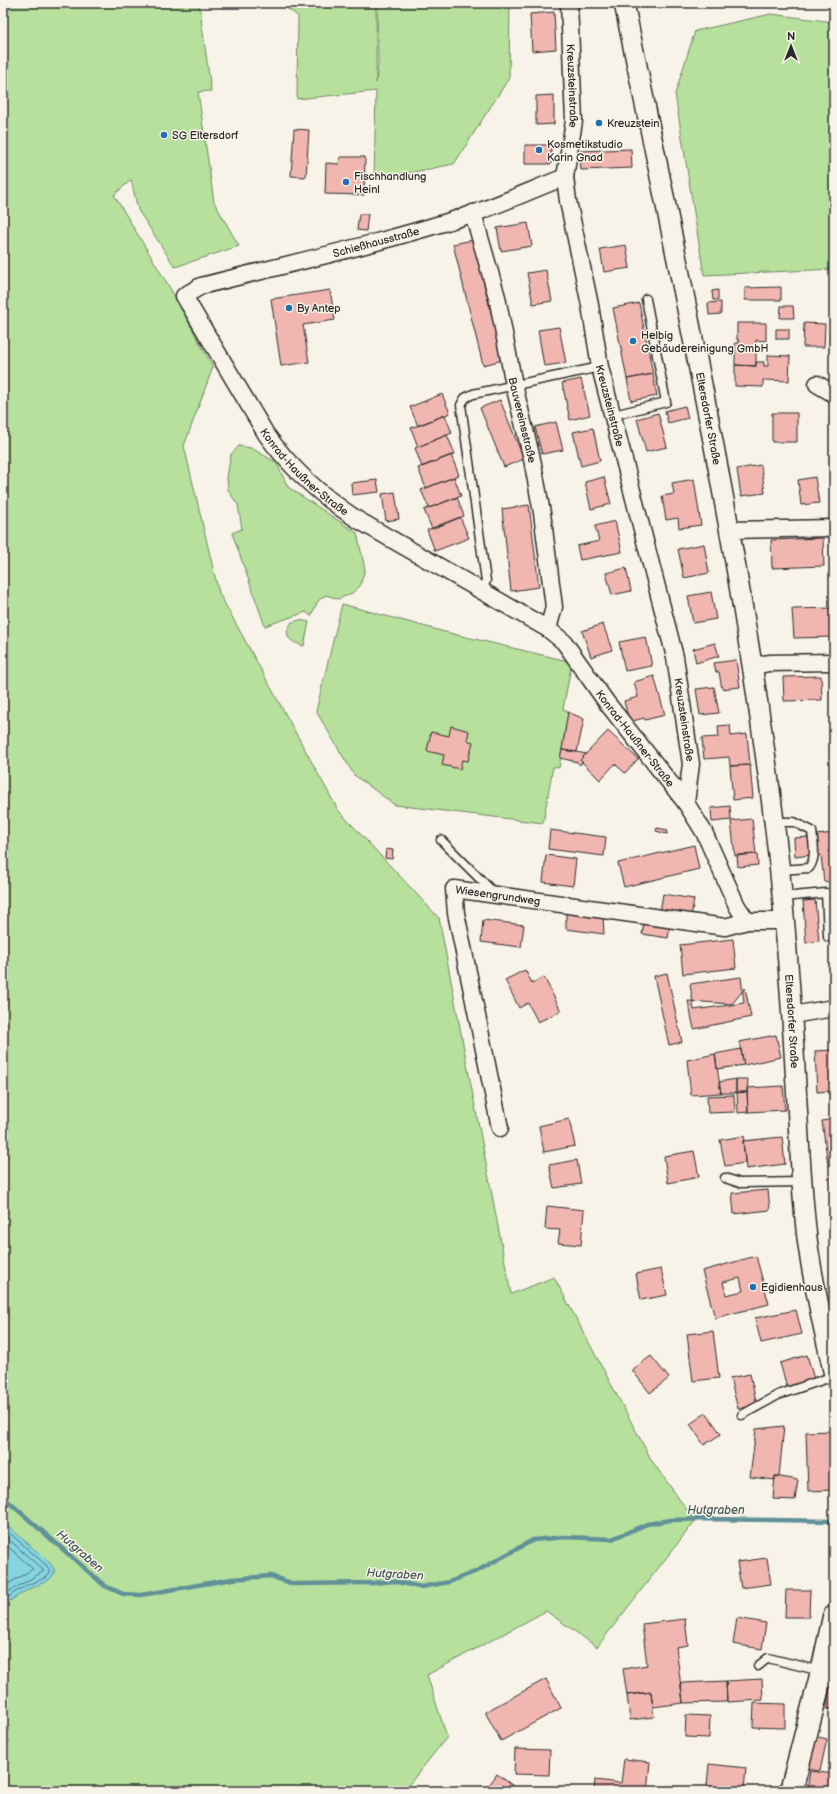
<svg xmlns="http://www.w3.org/2000/svg" width="837" height="1794" font-family="'Balsamiq Sans',sans-serif">
	<style>
		.green { fill: #b6e09c; stroke: #708664 }
		.water { fill: #85d5e1; stroke: #619198 }
		.lines { fill: none; stroke-linecap: round; stroke-linejoin: round }
		.shore { stroke: #4f6f74; stroke-width: 1 }
		.stream { stroke: #619198; stroke-width: 4.5 }
		.building { fill: #f2b6b1; stroke: #2b2b2b; fill-rule: evenodd }
		.service-casing { stroke: #2b2b2b; stroke-width: 11 }
		.minor-casing { stroke: #2b2b2b; stroke-width: 19 }
		.tertiary-casing { stroke: #2b2b2b; stroke-width: 22 }
		.secondary-casing { stroke: #2b2b2b; stroke-width: 25 }
		.service { stroke: #f7f3e8; stroke-width: 8 }
		.minor { stroke: #f7f3e8; stroke-width: 16 }
		.tertiary { stroke: #f7f3e8; stroke-width: 19 }
		.secondary { stroke: #f7f3e8; stroke-width: 22 }
		.poi-dot { fill: #1f6fb2; stroke: #f7f3e8; stroke-width: 1.5 }
		.labels { text-anchor: middle; stroke-width: 3; stroke-linejoin: round; paint-order: stroke }
		.street-label { font-size: 11px; fill: #2b2b2b; stroke: #f7f3e8 }
		.poi-label { font-size: 11px; fill: #2b2b2b; stroke: #f7f3e8; text-anchor: start }
		.water-label { font-size: 12px; font-style: italic; fill: #425658; stroke: #f7f3e8 }
	</style>
	<rect width="100%" height="100%" fill="#f7f3e8"/>
	<filter id="ink" filterUnits="userSpaceOnUse"><feTurbulence type="fractalNoise" baseFrequency=".025" numOctaves="2"/><feDisplacementMap in="SourceGraphic" scale="8" xChannelSelector="R" yChannelSelector="G"/><feConvolveMatrix kernelMatrix="1 2 1 2 8 2 1 2 1" color-interpolation-filters="sRGB"/></filter>
	<g filter="url(#ink)">
		<path class="green" d="M3 3H199L211 91 198 92 214 202 239 246 175 267 138 210 131 180 114 195 170 288 213 367 184 446 219 593 338 810 439 918 511 1294 554 1277 652 1461 695 1521 597 1647 546 1611 427 1675 447 1737 404 1791H3Z
			M287 3H376V83L378 63 377 3H510L509 78 454 164 374 180 376 91 297 99 298 16 288 9Z
			M771 14 834 22V269L704 275 675 94 695 31Z
			M239 446 251 448 276 462 288 487 357 533 365 569 360 586 351 594 338 599 326 595 318 601 311 616 306 612 265 626 232 533 242 529 238 505 228 490 227 477 231 454Z
			M342 604 445 632 572 662 563 709 568 712 559 768 553 767 543 823 395 805 354 775 316 711Z
			M300 620 309 622 304 646C291 642 281 637 292 622Z"/>
		<path class="water" d="M3 1522 50 1563 54 1569V1574L49 1580 29 1589 3 1605Z"/>
		<g class="lines">
			<path class="shore" d="M3 1527 47 1566 50 1573 47 1577 27 1585 3 1600
				M3 1534 44 1571 3 1595
				M3 1542 33 1569 3 1587"/>
			<path class="stream" d="M3 1497 105 1586 123 1594 141 1595 232 1579 270 1576 294 1584 373 1583 393 1581 421 1587 449 1582 477 1571 533 1540 565 1537 612 1539 647 1524 671 1520 708 1519 834 1521"/>
		</g>
		<path class="building" d="M554 12 556 49 532 51 530 14Z
			M554 95V124L536 125V96Z
			M294 129 309 130 306 177 291 176Z
			M525 145H551V164H525Z
			M631 149 632 168 581 170 580 151Z
			M340 157H365L364 195 325 194 326 163 339 164Z
			M359 214H368L366 231 357 230Z
			M528 223 532 246 501 251 497 228Z
			M473 240 503 360 483 365 453 244Z
			M626 245 630 268 604 272 600 249Z
			M546 270 552 301 533 304 527 273Z
			M781 287V300H745V288Z
			M330 290 335 320 303 325 309 362 281 366 271 299Z
			M718 290V300H713L712 291Z
			M721 302V314L709 315 708 303Z
			M639 303 653 374 627 379 613 308Z
			M781 306H793L794 318H780Z
			M737 323H766V341L756 340V366L735 365V343H739V340H737Z
			M804 323 825 324 824 347H803Z
			M559 327 566 363 544 366 538 330Z
			M776 329H789V339H776Z
			M768 355 790 356 789 381 763 380V387L735 386V365L756 366V362H764V366H768Z
			M653 374 657 396 631 401 627 379Z
			M581 379 590 415 570 420 562 383Z
			M442 394 450 413 418 426 410 407Z
			M500 400 524 459 504 467 480 408Z
			M685 406 688 418 668 423 665 411Z
			M658 413 667 447 646 452 637 419Z
			M772 413H797V442H772Z
			M445 415 452 433 418 447 411 428Z
			M556 422 563 450 542 454 535 427Z
			M593 428 600 461 581 466 573 432Z
			M447 435 455 454 422 467 415 448Z
			M451 455 459 475 426 488 418 468Z
			M761 465 765 493 741 496 737 469Z
			M454 477 461 496 429 508 421 490Z
			M604 477 611 504 591 509 585 482Z
			M815 477 819 503 801 505 798 480Z
			M694 479 701 525 679 528 678 518 666 520 662 496 674 494 672 483Z
			M377 480 379 492 352 495 351 483Z
			M395 492 399 519 386 521 382 494Z
			M457 497 464 516 432 529 424 510Z
			M529 505 539 587 511 591 502 509Z
			M460 517 469 538 435 551 427 530Z
			M615 521 622 552 580 560 577 546 599 541 595 526Z
			M823 538 824 566 772 568 771 540Z
			M704 544 709 573 684 578 678 549Z
			M626 568 631 591 612 595 606 573Z
			M711 592 716 619 693 623 688 596Z
			M833 608 834 637 794 638 792 609Z
			M603 624 612 650 591 657 582 631Z
			M646 637 652 666 625 671 619 642Z
			M715 643 719 656 696 663 693 649Z
			M736 660 740 687 722 689 719 672H716L714 663Z
			M654 676 665 715 645 720 644 718 629 722 624 701 638 697 634 682Z
			M821 676 822 700 784 701 783 677Z
			M714 687 719 713 700 715 696 689Z
			M568 712 584 719 577 752 562 750Z
			M730 725 731 736 747 734 750 765 730 766 729 757 704 759 702 738 719 737 718 726Z
			M451 726 469 731 467 740 473 742 468 761 462 760 460 769 442 765 444 755 427 751 431 732 449 736Z
			M608 731 638 759 625 773 615 764 600 780 580 760Z
			M562 750 577 752 586 754 580 760 582 762 580 765 577 762 560 758Z
			M750 765 753 798 733 800 730 766Z
			M730 806 731 820 712 822 711 808Z
			M752 819 756 854 735 856 731 821Z
			M657 828 668 830 667 834 656 831Z
			M550 830 606 837 604 856 548 849Z
			M834 833V881L824 882 821 855H818L816 835Z
			M810 837 811 855 795 857 794 838Z
			M694 845 699 869 624 887 618 863Z
			M386 849 393 850 392 859 385 858Z
			M756 854H757L758 865 738 867 737 855Z
			M546 855 576 859 573 886 543 882Z
			M663 894 694 899 691 917 660 912Z
			M832 898H834V921Z
			M815 900 819 941 806 943 803 901Z
			M566 911 603 916 604 934 566 929Z
			M483 920 524 925 521 947 481 942Z
			M644 922 670 926 668 938 642 934Z
			M733 939 736 968 683 974 680 945Z
			M525 970 532 983 544 977 561 1011 538 1022 528 1003 519 1008 505 980Z
			M667 973 682 1042 669 1045 654 976Z
			M741 977 744 1003 694 1010 690 984Z
			M745 988 751 1017 694 1029 688 1001 732 1004Z
			M776 1035 781 1057 744 1065 739 1042Z
			M741 1049 744 1065 717 1069 715 1054Z
			M834 1050V1091L817 1092 815 1051Z
			M715 1054 721 1093 691 1095 687 1060Z
			M736 1079V1093H721L719 1082Z
			M736 1079H748L747 1092 736 1093Z
			M783 1086 785 1110 748 1112 747 1088Z
			M737 1092H747L748 1112 738 1113Z
			M734 1095 735 1112 708 1113 707 1096Z
			M569 1119 575 1146 544 1152 539 1126Z
			M834 1119V1164L828 1165 822 1121Z
			M744 1136 745 1140 743 1141 745 1163 725 1166 720 1140Z
			M782 1137 785 1164 746 1169 743 1141Z
			M694 1151 699 1177 668 1183 664 1156Z
			M577 1160 581 1184 554 1188 549 1165Z
			M830 1177H834V1200H832Z
			M768 1190 770 1210 734 1214 732 1193Z
			M547 1206 584 1210 581 1245 558 1243 560 1230 545 1229Z
			M756 1256 769 1304 715 1318 702 1271ZM740 1278 743 1291 726 1295 723 1282Z
			M661 1269 667 1295 641 1300 636 1274Z
			M796 1310 802 1334 761 1343 755 1318Z
			M713 1331 719 1378 693 1381 687 1334Z
			M807 1355 814 1379 787 1387 780 1363Z
			M651 1356 669 1378 650 1393 632 1370Z
			M750 1374 757 1405 738 1409 730 1378Z
			M706 1413 721 1434 704 1445 690 1424Z
			M784 1426 779 1476H775V1480L750 1477 756 1429Z
			M831 1431 833 1490 808 1491 806 1432Z
			M775 1476 798 1480 795 1500 773 1499Z
			M767 1558 771 1584 741 1588 737 1562Z
			M786 1590H810L809 1617H785Z
			M737 1618 766 1623 762 1649 733 1644Z
			M685 1619 688 1645 676 1647 683 1703 653 1707 651 1692 627 1695 623 1669 647 1665 642 1624Z
			M546 1679 561 1708 501 1741 485 1712Z
			M762 1679 763 1700 727 1702 726 1681Z
			M726 1681 727 1702 683 1703 681 1683Z
			M830 1687 834 1688V1710L826 1708Z
			M651 1692 654 1717 630 1720 627 1695Z
			M754 1703 785 1704V1728L753 1727Z
			M686 1715 710 1716 709 1738 685 1737Z
			M814 1736 827 1739 820 1771 808 1769Z
			M515 1749 550 1750 549 1775 514 1774Z
			M624 1759 650 1762 647 1791H594L595 1780 621 1783Z
			M709 1764 746 1768 744 1790 707 1786Z
			M810 1771 834 1774V1791H807Z
			M497 1774 520 1791H485Z
			M415 1787 422 1791H413Z"/>
		<g class="lines">
			<defs>
				<path id="service" d="M614 415 666 402 646 299
					M482 591 486 581 461 405 465 398 473 394 600 367
					M774 822H794L812 831C813 843 817 857 809 868L780 870
					M441 840 494 893
					M782 897 826 893 828 937
					M725 1178 740 1183 802 1182
					M742 1415 778 1395 834 1376
					M758 1666 768 1658 821 1671"/>
				<g id="minor">
					<path id="s1" d="M569 3 574 121 565 177 568 201 590 305 600 367 675 657 691 764 686 803"/>
					<path id="s2" d="M565 177C534 189 503 203 472 214 383 243 292 263 201 286L184 296 266 434C291 469 321 496 358 520L548 629 564 642 607 703 686 803 704 832 737 906 747 921"/>
					<path id="s3" d="M473 213 497 297 514 385 532 459 542 513 554 607 548 629"/>
					<path d="M817 384 834 394"/>
					<path d="M730 530 834 528"/>
					<path d="M753 666 769 663 834 662"/>
					<path d="M792 1015 834 1008"/>
					<path id="s4" d="M500 1128 456 913 454 889 725 927 747 921H784"/>
				</g>
				<g id="tertiary">
					<path id="s5" d="M624 3C680 275 740 546 774 821 785 908 791 997 796 1085 799 1136 801 1187 807 1238 813 1285 824 1330 834 1375"/>
				</g>
				<path id="secondary" d="M791 1791 822 1672 834 1617"/>
			</defs>
			<use href="#service" class="service-casing"/>
			<use href="#minor" class="minor-casing"/>
			<use href="#tertiary" class="tertiary-casing"/>
			<use href="#secondary" class="secondary-casing"/>
			<use href="#service" class="service"/>
			<use href="#minor" class="minor"/>
			<use href="#tertiary" class="tertiary"/>
			<use href="#secondary" class="secondary"/>
		</g>
	</g>
	<g class="poi-dot">
		<circle cx="599" cy="123" r="4"/>
		<circle cx="164" cy="135" r="4"/>
		<circle cx="539" cy="150" r="4"/>
		<circle cx="346" cy="182" r="4"/>
		<circle cx="289" cy="308" r="4"/>
		<circle cx="633" cy="341" r="4"/>
		<circle cx="753" cy="1287" r="4"/>
	</g>
	<g class="labels">
		<g class="street-label">
			<text dy="4" stroke="none"><textPath href="#s1" startOffset="83">Kreuzsteinstraße</textPath></text>
			<text transform="translate(376 242) rotate(-15)" y="4">Schießhausstraße</text>
			<text dy="4" stroke="none"><textPath href="#s1" startOffset="408">Kreuzsteinstraße</textPath></text>
			<text dy="4" stroke="none"><textPath href="#s5" startOffset="424">Eltersdorfer Straße</textPath></text>
			<text dy="4" stroke="none"><textPath href="#s3" startOffset="213">Bauvereinsstraße</textPath></text>
			<text dy="4" stroke="none"><textPath href="#s2" startOffset="615">Konrad-Haußner-Straße</textPath></text>
			<text dy="4" stroke="none"><textPath href="#s1" startOffset="731">Kreuzsteinstraße</textPath></text>
			<text dy="4" stroke="none"><textPath href="#s2" startOffset="1047">Konrad-Haußner-Straße</textPath></text>
			<text dy="4" stroke="none"><textPath href="#s4" startOffset="288">Wiesengrundweg</textPath></text>
			<text dy="4" stroke="none"><textPath href="#s5" startOffset="1033">Eltersdorfer Straße</textPath></text>
		</g>
		<g class="poi-label">
			<text x="607" y="127">Kreuzstein</text>
			<text x="172" y="139">SG Eltersdorf</text>
			<text x="547" y="148">Kosmetikstudio<tspan x="547" dy="13">Karin Gnad</tspan></text>
			<text x="354" y="180">Fischhandlung<tspan x="354" dy="13">Heinl</tspan></text>
			<text x="297" y="312">By Antep</text>
			<text x="641" y="339">Helbig<tspan x="641" dy="13">Gebäudereinigung GmbH</tspan></text>
			<text x="761" y="1291">Egidienhaus</text>
		</g>
		<g class="water-label">
			<text x="716" y="1514">Hutgraben</text>
			<text transform="translate(80 1551) rotate(41)" y="4">Hutgraben</text>
			<text transform="translate(395 1574) rotate(3)" y="4">Hutgraben</text>
		</g>
	</g>
	<rect width="837" height="1794" fill="none" stroke="#f7f3e8" stroke-width="16"/>
	<rect x="8" y="8" width="821" height="1778" fill="none" stroke="#2b2b2b" stroke-width="1.5" filter="url(#ink)"/>
	<g transform="translate(791 46)" stroke="#f7f3e8" stroke-width="3" paint-order="stroke">
	<path d="M0-3L7 15L0 10L-7 15Z" fill="#2b2b2b"/>
	<text y="-6" font-size="11" font-weight="bold" text-anchor="middle" fill="#2b2b2b">N</text>
	</g>
</svg>
